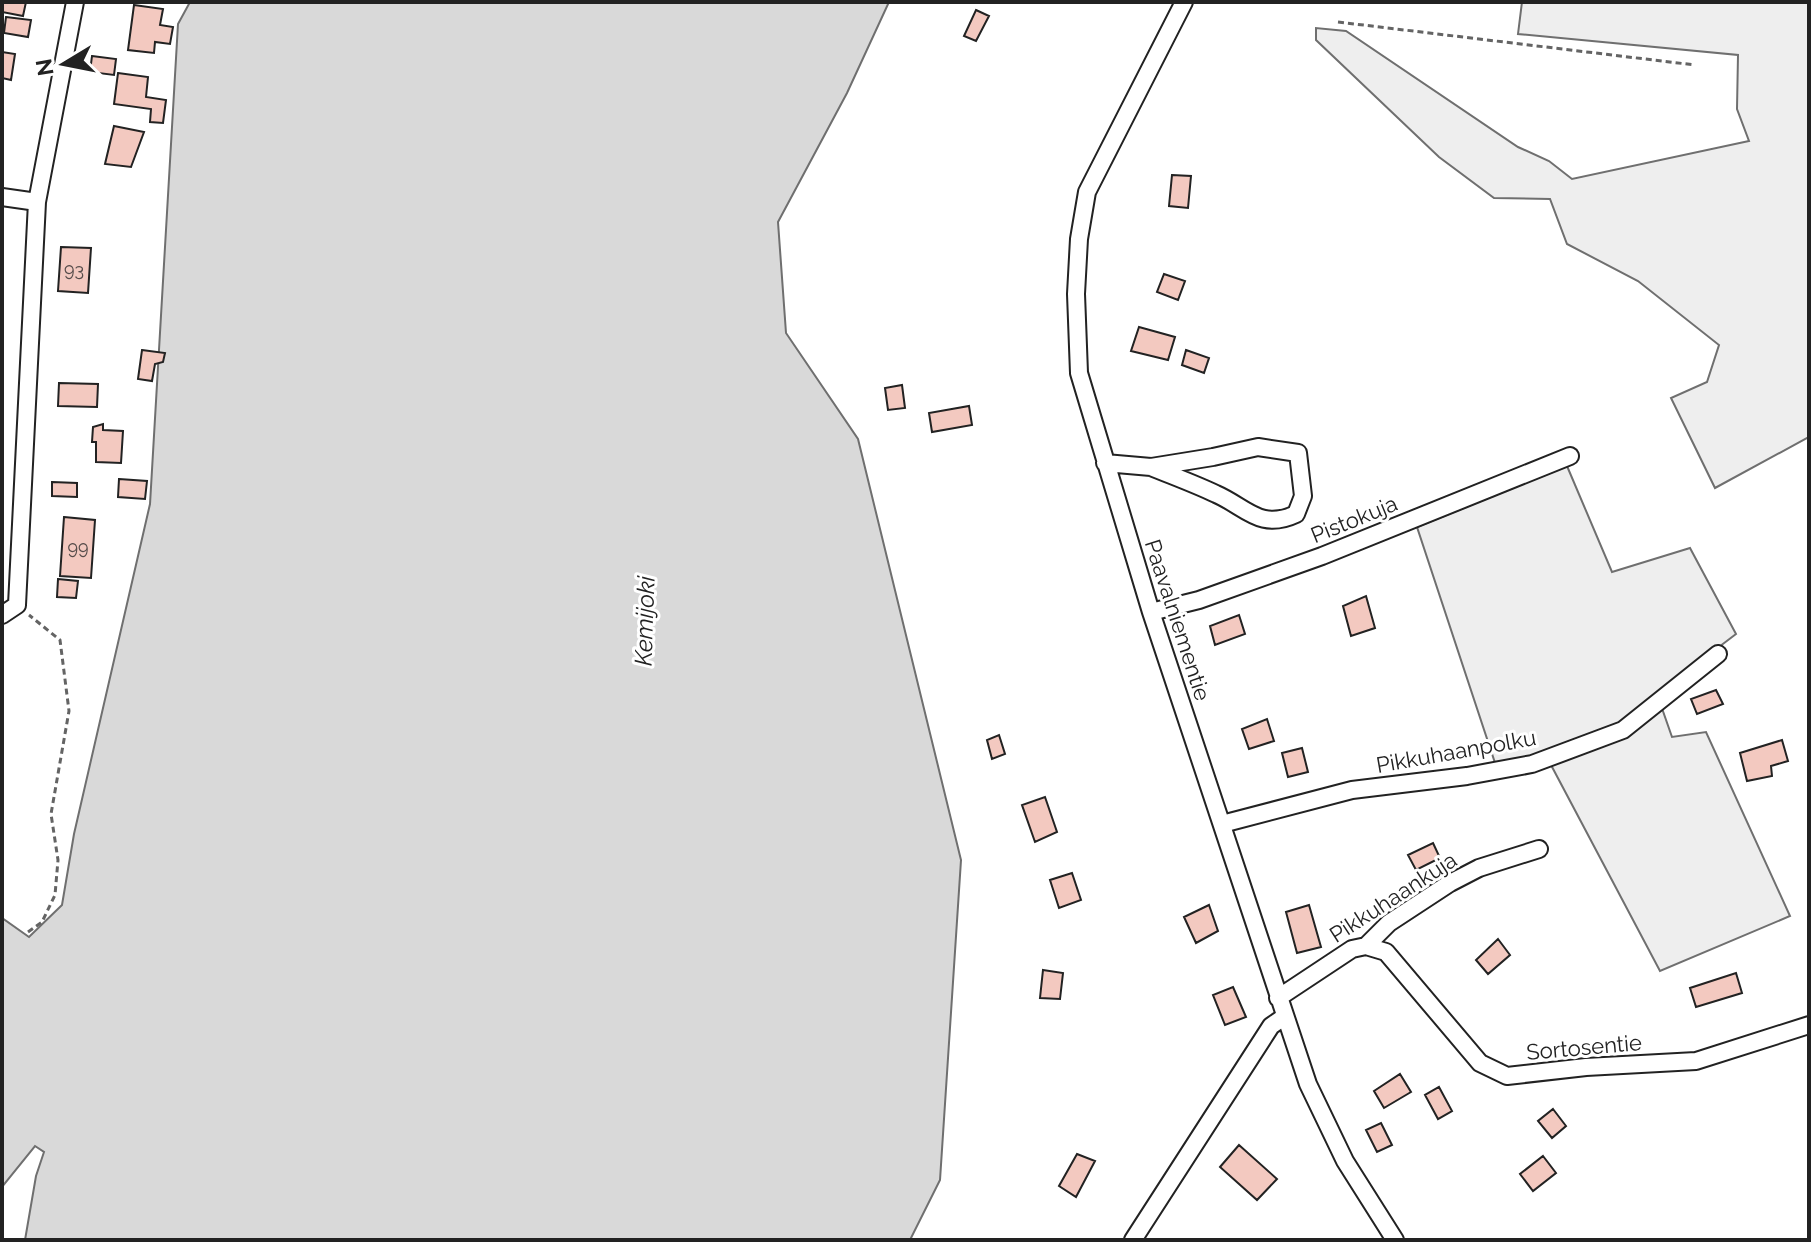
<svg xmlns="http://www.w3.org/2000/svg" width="1811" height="1242" font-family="Raleway,sans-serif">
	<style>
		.green { fill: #eee; stroke: #6f6f6f; stroke-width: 2 }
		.water { fill: #d9d9d9; stroke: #6f6f6f; stroke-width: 2 }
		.building { fill: #f3c9c0; stroke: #222; stroke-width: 2 }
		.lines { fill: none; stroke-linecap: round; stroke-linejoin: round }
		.minor-casing { stroke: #222; stroke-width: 20 }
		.path { stroke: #646464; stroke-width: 3; stroke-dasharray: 6 4; stroke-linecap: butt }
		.minor { stroke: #fff; stroke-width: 16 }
		.labels { text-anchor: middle; stroke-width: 6; stroke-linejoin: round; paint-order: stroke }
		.number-label { font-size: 18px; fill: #564c4a }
		.street-label { font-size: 22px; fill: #222; stroke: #fff }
		.water-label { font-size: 24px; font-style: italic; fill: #222; stroke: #fff }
	</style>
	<rect width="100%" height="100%" fill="#fff"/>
	<path class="green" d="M1522 2H1809V437L1715 488 1671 398 1707 382 1719 345 1638 281 1567 244 1550 199 1494 198 1439 157 1316 40V28L1346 31 1518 147 1549 161 1572 179 1749 141 1737 109 1738 55 1518 34Z
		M1567 466 1612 572 1690 548 1736 634 1657 694 1672 737 1706 732 1790 916 1660 971 1551 765 1500 778 1417 527Z"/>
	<path class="water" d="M190 2H889L847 93 778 222 786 333 858 439 961 860 940 1180 910 1240H25L36 1176 44 1152 35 1146 2 1187V918L29 937 62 905 74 834 150 504 178 24Z"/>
	<path class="building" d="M2 2H26L23 16 2 12Z
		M134 5 163 9 160 25 173 27 170 44 155 42 154 53 128 50Z
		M976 10 989 16 976 41 964 36Z
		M6 17 31 20 28 37 4 33Z
		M2 52 15 54 11 80 2 78Z
		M92 56 116 59 114 75 90 72Z
		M118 73 148 77 146 97 166 100 163 123 150 122 151 109 114 104Z
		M114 126 144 132 131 167 105 164Z
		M1172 175 1191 176 1188 208 1169 206Z
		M61 247 91 248 88 293 58 291Z
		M1164 274 1185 281 1178 300 1157 292Z
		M1139 327 1175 337 1168 360 1131 351Z
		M142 350 165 353 163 362 155 364 152 381 138 379Z
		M1186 350 1209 358 1204 373 1182 365Z
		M59 383 98 384 97 407 58 406Z
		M902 385 905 408 888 410 885 388Z
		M969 406 972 425 932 432 929 413Z
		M103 424V430L123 431 121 463 96 462V442H92L93 427Z
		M119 479 147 481 145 499 118 497Z
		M52 482 77 483V497L52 496Z
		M64 517 95 520 91 578 60 576Z
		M58 579 78 581 76 598 57 597Z
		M1366 596 1375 628 1351 636 1343 606Z
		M1239 615 1245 634 1215 645 1210 626Z
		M1716 690 1723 704 1697 714 1691 699Z
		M1267 719 1274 741 1249 749 1242 729Z
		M999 735 1005 754 992 759 987 740Z
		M1782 740 1788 761 1771 766 1772 776 1747 781 1740 753Z
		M1302 748 1308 772 1288 777 1282 753Z
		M1045 797 1057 832 1035 842 1022 805Z
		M1433 843 1440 858 1416 870 1408 855Z
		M1072 873 1081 900 1059 908 1050 880Z
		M1209 905 1218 931 1196 943 1184 917Z
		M1309 905 1321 947 1297 953 1286 912Z
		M1498 939 1510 955 1488 974 1476 960Z
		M1043 970 1063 973 1060 999 1040 998Z
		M1736 973 1742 993 1696 1007 1690 988Z
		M1233 987 1246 1017 1225 1025 1213 995Z
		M1400 1074 1411 1092 1384 1108 1374 1091Z
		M1439 1087 1452 1111 1438 1119 1425 1095Z
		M1553 1109 1566 1126 1552 1138 1538 1121Z
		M1381 1123 1392 1145 1377 1152 1366 1130Z
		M1239 1145 1277 1179 1257 1200 1220 1167Z
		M1077 1154 1095 1161 1076 1197 1059 1186Z
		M1543 1156 1556 1173 1533 1191 1520 1174Z"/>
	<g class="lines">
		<defs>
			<path id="minor" d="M1184 2 1087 192 1079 239 1076 294 1079 373 1151 612 1308 1084 1345 1161 1395 1240
				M2 197 37 202
				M1105 463 1151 467 1213 457 1258 447 1298 453 1303 496 1296 514C1260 531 1246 507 1216 494 1195 484 1173 476 1151 467
				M1151 612 1199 600 1322 556 1570 456
				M2 615 17 605 37 202 75 2
				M1222 824 1352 790 1467 776 1532 764 1623 730 1718 654
				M1366 946 1386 952 1480 1063 1507 1076 1586 1067 1696 1061 1809 1025
				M1278 998 1352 949 1366 946 1389 923 1450 883 1479 868 1539 849
				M1133 1240 1271 1026 1284 1017"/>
		</defs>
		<use href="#minor" class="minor-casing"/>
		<path class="path" d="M1338 22 1695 65
			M28 932 42 922 55 895 58 860 51 814 69 711 60 640 29 615"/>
		<use href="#minor" class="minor"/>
	</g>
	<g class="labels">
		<g class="number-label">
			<text x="74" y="276">93</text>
			<text x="78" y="554">99</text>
		</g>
		<g class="street-label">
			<text transform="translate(1354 519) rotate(-22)" y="8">Pistokuja</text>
			<text transform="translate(1178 620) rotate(72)" y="8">Paavalniementie</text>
			<text transform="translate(1456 751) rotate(-10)" y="8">Pikkuhaanpolku</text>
			<text transform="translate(1393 897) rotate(-33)" y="8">Pikkuhaankuja</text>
			<text transform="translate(1584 1047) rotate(-5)" y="8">Sortosentie</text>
		</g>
		<g class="water-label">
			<text transform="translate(645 621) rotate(-88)" y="8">Kemijoki</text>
		</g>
	</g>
	<rect width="1811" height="1242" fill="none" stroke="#222222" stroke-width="8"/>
	<g transform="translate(64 64) rotate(260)" stroke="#ffffff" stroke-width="6" paint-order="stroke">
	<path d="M0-6L14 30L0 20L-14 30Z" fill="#222222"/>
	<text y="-12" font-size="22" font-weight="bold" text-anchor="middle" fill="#222222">N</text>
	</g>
</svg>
